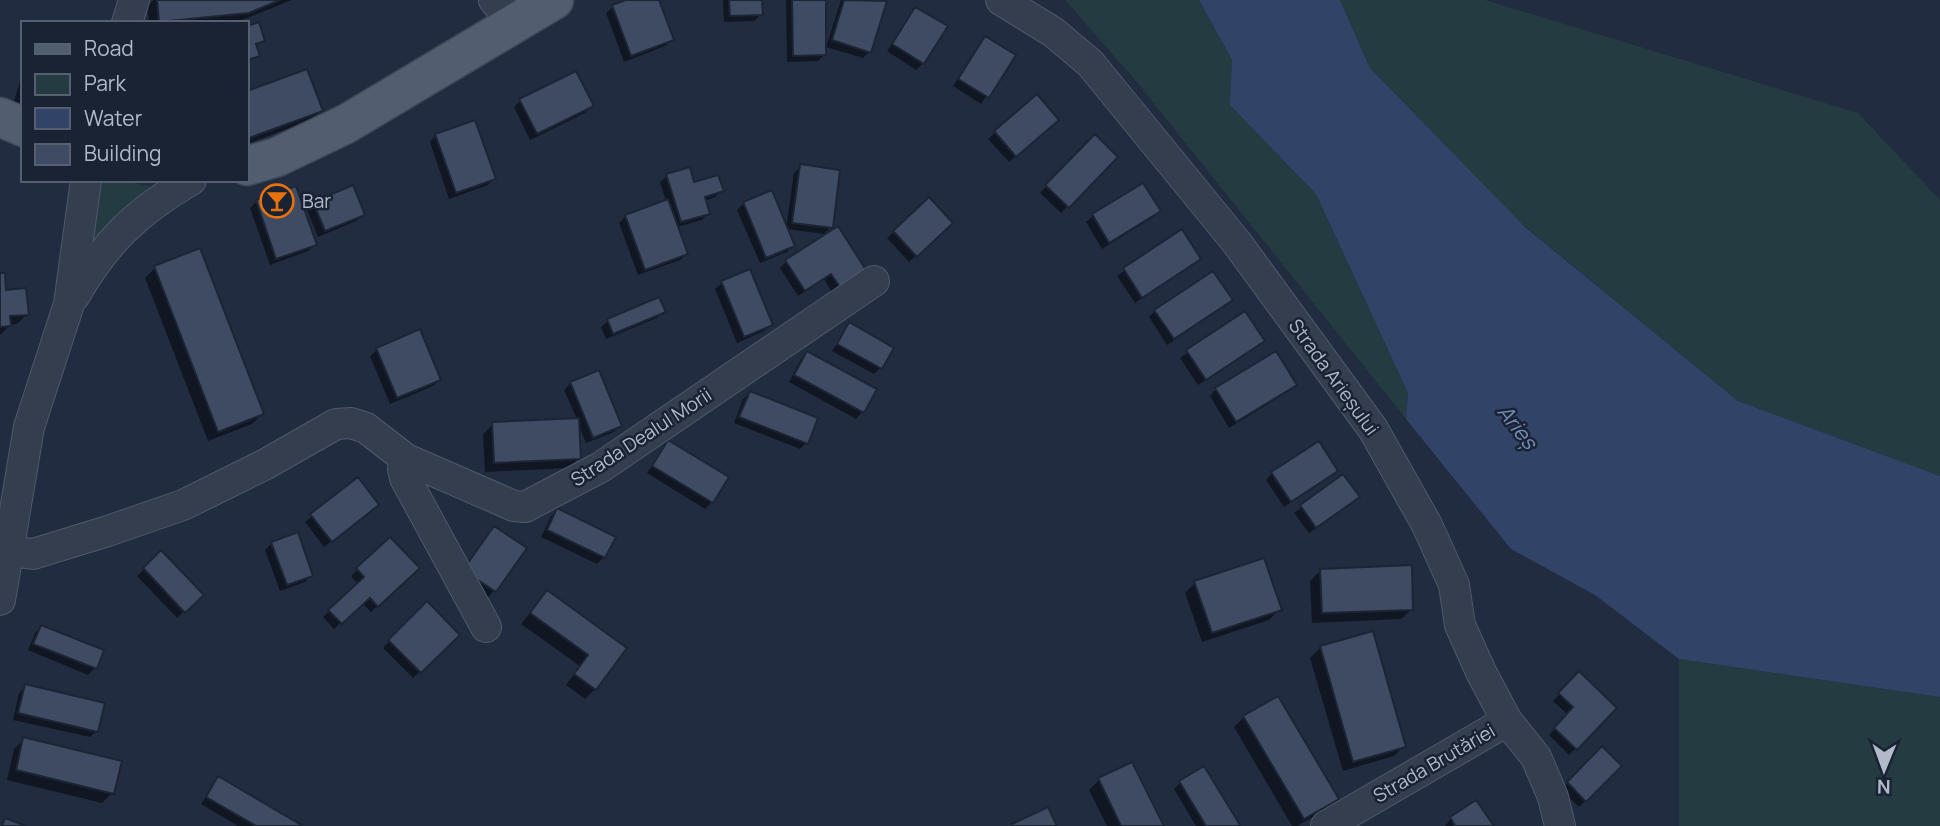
<svg xmlns="http://www.w3.org/2000/svg" width="1940" height="826" font-family="Manrope,sans-serif">
	<style>
		.green { fill: #233b41 }
		.water { fill: #314367 }
		.shadow { fill: #0007 }
		.building { fill: #3f4b62; stroke: #1c2536; stroke-width: 2 }
		.lines { fill: none; stroke-linecap: round; stroke-linejoin: round }
		.minor-casing { stroke: #50596a; stroke-width: 32 }
		.major-casing { stroke: #3e4758; stroke-width: 41 }
		.minor { stroke: #353e4f; stroke-width: 30 }
		.major { stroke: #535d70; stroke-width: 38 }
		.labels { text-anchor: middle; stroke-width: 5; stroke-linejoin: round; paint-order: stroke }
		.poi-label { font-size: 19px; fill: #b1b9cb; stroke: #1a2334; text-anchor: start }
		.street-label { font-size: 19px; fill: #b1b9cb; stroke: #1a2334 }
		.water-label { font-size: 21px; font-style: italic; fill: #758cb5; stroke: #1a2334 }
	</style>
	<rect width="100%" height="100%" fill="#212c40"/>
	<path class="green" d="M1065 0H1199L1232 60 1231 105 1316 194 1408 393 1406 419 1136 81Z
		M1340 0H1485L1858 113 1940 200V476L1738 401 1516 219 1370 68Z
		M93 180H117L160 188 117 214 86 262Z
		M1679 659 1940 697V826H1679Z"/>
	<path class="water" d="M1199 0H1340L1370 68 1525 227 1738 401 1940 476V697L1679 659 1595 595 1511 549 1406 419 1408 393 1316 194 1230 105 1232 60Z"/>
	<path class="shadow" d="M154 0H292L237 22 149 23 147 6Z
		M631 0H657L672 40 665 46 624 62 606 13 613 7Z
		M723 0H760L761 14 754 21 724 22Z
		M786 0H824V55L818 61 787 62Z
		M841 0H877L884 2 869 52 863 58 826 47Z
		M916 9 923 63 916 70 887 51Z
		M258 24 263 40 255 48 258 55 247 63V28Z
		M986 38 1014 56 981 104 953 86Z
		M306 71 321 110 311 120 247 144V93Z
		M23 72V111L12 107Z
		M1037 96 1050 126 1009 162 988 139Z
		M520 101 591 106 585 113 530 140 514 107Z
		M436 135 494 178 488 185 449 199 430 142Z
		M1095 136 1116 157 1061 213 1040 193Z
		M801 166 831 227 824 234 787 229 793 245 787 252 760 263 737 210 744 203 786 228 794 173Z
		M667 176 722 191 715 197 705 201 708 213 702 220 677 227 686 254 680 260 638 275 619 223 626 216 666 201 660 182Z
		M1142 185 1159 211 1152 218 1102 249 1086 222 1093 216Z
		M929 199 951 223 909 262 887 238Z
		M257 201 315 245 308 251 270 265 250 208Z
		M314 203 363 214 356 221 318 237 307 210Z
		M1181 231 1199 258 1135 303 1117 276Z
		M786 262 866 273 834 296 824 279 798 296 780 268Z
		M155 268 262 414 252 424 208 441 145 278Z
		M0 275 5 291 27 314 17 324 10 325 0 335Z
		M722 283 771 325 764 331 737 343 715 289Z
		M1231 300 1167 345 1149 317 1155 311Z
		M663 311 657 318 606 339 601 327 608 321Z
		M1244 314 1262 341 1198 385 1180 358Z
		M850 325 880 368 874 374 832 351Z
		M419 332 439 380 433 386 390 404 370 356 377 350Z
		M808 353 862 412 856 419 789 382 801 359Z
		M571 383 620 425 614 432 586 443 578 424 579 458 569 468 485 472 483 434 493 424 577 419 564 390Z
		M1295 385 1289 391 1229 428 1210 396 1216 389Z
		M750 393 806 443 800 449 734 423 743 399Z
		M668 442 712 502 705 509 647 473Z
		M1336 471 1284 507 1266 480 1272 473Z
		M1342 476 1351 503 1309 533 1294 513Z
		M357 480 370 511 324 547 305 522Z
		M558 510 604 557 597 564 541 537 551 516Z
		M494 528 524 548 488 598 458 577Z
		M390 539 417 568 371 612 362 603 334 629 323 617 358 584 351 576Z
		M272 543 311 575 305 582 280 591 265 550Z
		M161 553 201 595 177 618 137 576Z
		M1320 571 1412 609 1401 619 1312 623 1310 581Z
		M1195 583 1279 610 1269 620 1202 642 1185 593Z
		M547 592 625 648 595 689 585 699 566 685 580 666 521 624Z
		M427 604 458 635 413 678 383 648Z
		M41 627 95 668 88 675 28 650 35 633Z
		M1372 633 1404 746 1394 756 1343 771 1310 658 1320 648Z
		M1579 674 1615 708 1569 755 1549 735 1568 715 1553 701Z
		M26 686 97 731 90 737 13 720 19 693Z
		M1244 717 1337 799 1327 809 1297 826H1292L1234 727Z
		M24 739 112 793 102 803 7 780 14 749Z
		M1602 749 1619 766 1579 807 1561 790Z
		M218 779 300 826H238L201 804Z
		M1099 780 1162 826H1107L1089 790Z
		M1180 783 1237 826H1196L1174 789Z
		M1476 802 1492 826H1445L1451 819Z"/>
	<path class="building" d="M157 0H280L249 13 159 22Z
		M626 0H659L674 40 631 56 612 5Z
		M729 0H762L763 15 730 16Z
		M792 0H826V55L793 56Z
		M844 0 887 1 871 53 832 40Z
		M915 7 948 26 924 64 892 44Z
		M259 22 265 41 256 44 260 56 247 60V26Z
		M985 36 1016 55 989 98 958 79Z
		M307 69 323 111 249 138 247 132V91Z
		M576 71 594 106 537 134 519 99Z
		M1037 94 1059 120 1016 157 994 131Z
		M475 120 496 179 456 193 435 134Z
		M1095 134 1118 157 1069 208 1045 185Z
		M800 164 840 170 833 228 792 223Z
		M690 167 694 182 718 175 724 191 705 197 710 214 681 222 666 174Z
		M1143 183 1161 211 1109 243 1092 214Z
		M353 185 365 215 325 231 313 202Z
		M296 186 317 245 276 259 256 200Z
		M772 190 795 246 766 258 743 202Z
		M929 197 953 223 917 257 893 231Z
		M668 199 688 254 645 270 625 215Z
		M838 226 868 273 842 290 831 274 805 291 785 260Z
		M1182 229 1201 259 1142 298 1123 268Z
		M200 248 264 414 218 432 154 266Z
		M750 269 773 325 744 337 721 281Z
		M1213 271 1233 300 1174 339 1154 310Z
		M0 273H5L6 290 26 288 29 315 10 316 11 326 0 327Z
		M659 297 666 312 613 334 607 319Z
		M1245 311 1265 341 1206 380 1186 350Z
		M849 322 894 348 882 369 837 344Z
		M420 329 441 380 397 398 376 348Z
		M807 351 877 389 864 413 794 375Z
		M1276 351 1297 385 1236 422 1215 388Z
		M599 370 622 426 593 438 570 382Z
		M750 391 818 418 808 444 739 417Z
		M579 418 581 459 494 463 492 422Z
		M668 440 729 477 713 503 652 466Z
		M1319 441 1338 471 1291 502 1271 472Z
		M1343 474 1360 497 1316 528 1300 505Z
		M358 477 379 505 332 542 310 514Z
		M557 508 616 537 605 558 547 530Z
		M494 526 527 548 496 592 463 570Z
		M298 532 313 576 287 585 271 542Z
		M390 537 420 568 378 607 370 598 342 624 328 610 364 577 356 568Z
		M161 550 204 595 185 613 143 568Z
		M1264 558 1282 610 1212 633 1194 581Z
		M1412 565 1413 610 1322 613 1320 569Z
		M547 590 627 648 596 690 574 674 588 655 530 613Z
		M427 601 460 635 421 673 388 640Z
		M41 625 104 650 97 669 33 644Z
		M1373 631 1406 747 1353 762 1320 646Z
		M1579 671 1617 708 1577 750 1554 728 1573 707 1558 693Z
		M25 684 105 703 98 732 18 713Z
		M1278 696 1339 799 1304 819 1243 716Z
		M23 737 122 761 114 794 16 770Z
		M1602 746 1622 766 1586 802 1567 782Z
		M1132 762 1164 826H1121L1098 778Z
		M1204 766 1240 825 1239 826H1206L1179 781Z
		M218 776 303 826H256L206 797Z
		M1476 800 1494 826H1455L1450 817Z
		M1048 807 1057 826H1013L1012 824Z
		M5 818 26 826H2Z"/>
	<g class="lines">
		<defs>
			<path id="minor" d="M494 0 514 24
				M1001 0 1053 32 1090 63 1237 243 1373 429 1427 525 1454 585 1460 625 1481 672 1507 721 1536 757 1553 797 1560 826
				M127 23 134 0
				M75 295C106 241 138 211 191 180
				M406 459 403 469 405 478 486 627
				M10 551 33 554 108 531 183 505 264 465 336 424 351 423 366 428 406 459 514 506 525 507 601 467 874 281
				M0 600 29 427 69 304 86 180
				M1326 826 1507 721"/>
			<path id="major" d="M0 117 23 127
				M247 166 277 157 346 124 554 0"/>
		</defs>
		<use href="#minor" class="minor-casing"/>
		<use href="#major" class="major-casing"/>
		<use href="#minor" class="minor"/>
		<use href="#major" class="major"/>
	</g>
	<defs>
		<symbol id="bar-ring" viewBox="-11 -11 22 22"><circle r="9.5" fill="#1a2334" stroke="#e8710a" stroke-width="1.5"/><path d="M-6-5H6L.8 .8V4.5H3.5V6h-7V4.5H-.8V.8Z" fill="#e8710a"/></symbol>
	</defs>
	<g fill-rule="evenodd">
		<use href="#bar-ring" x="258" y="182" width="38" height="38"/>
	</g>
	<g class="labels">
		<g class="poi-label">
			<text x="302" y="208">Bar</text>
		</g>
		<g class="street-label">
			<text transform="translate(1334 377) rotate(54)" y="7">Strada Arieșului</text>
			<text transform="translate(641 437) rotate(-33)" y="7">Strada Dealul Morii</text>
			<text transform="translate(1434 763) rotate(-30)" y="7">Strada Brutăriei</text>
		</g>
		<g class="water-label">
			<text transform="translate(1517 427) rotate(52)" y="7">Arieș</text>
		</g>
	</g>
	<rect x="21" y="21" width="228" height="161" fill="#1a2334" stroke="#565f70" stroke-width="2"/>
	<rect x="35" y="44" width="35" height="10" fill="#535d70" stroke="#565f70" stroke-width="2"/>
	<text x="84" y="56" font-size="21" fill="#b1b9cb">Road</text>
	<rect x="35" y="74" width="35" height="21" fill="#233b41" stroke="#565f70" stroke-width="2"/>
	<text x="84" y="91" font-size="21" fill="#b1b9cb">Park</text>
	<rect x="35" y="108" width="35" height="21" fill="#314367" stroke="#565f70" stroke-width="2"/>
	<text x="84" y="126" font-size="21" fill="#b1b9cb">Water</text>
	<rect x="35" y="144" width="35" height="21" fill="#3f4b62" stroke="#565f70" stroke-width="2"/>
	<text x="84" y="161" font-size="21" fill="#b1b9cb">Building</text>
	<g transform="translate(1884 770) rotate(181)" stroke="#1a2334" stroke-width="5" paint-order="stroke">
	<path d="M0-5L12 26L0 18L-12 26Z" fill="#b1b9cb"/>
	<text y="-10" font-size="19" font-weight="bold" text-anchor="middle" fill="#b1b9cb">N</text>
	</g>
</svg>
